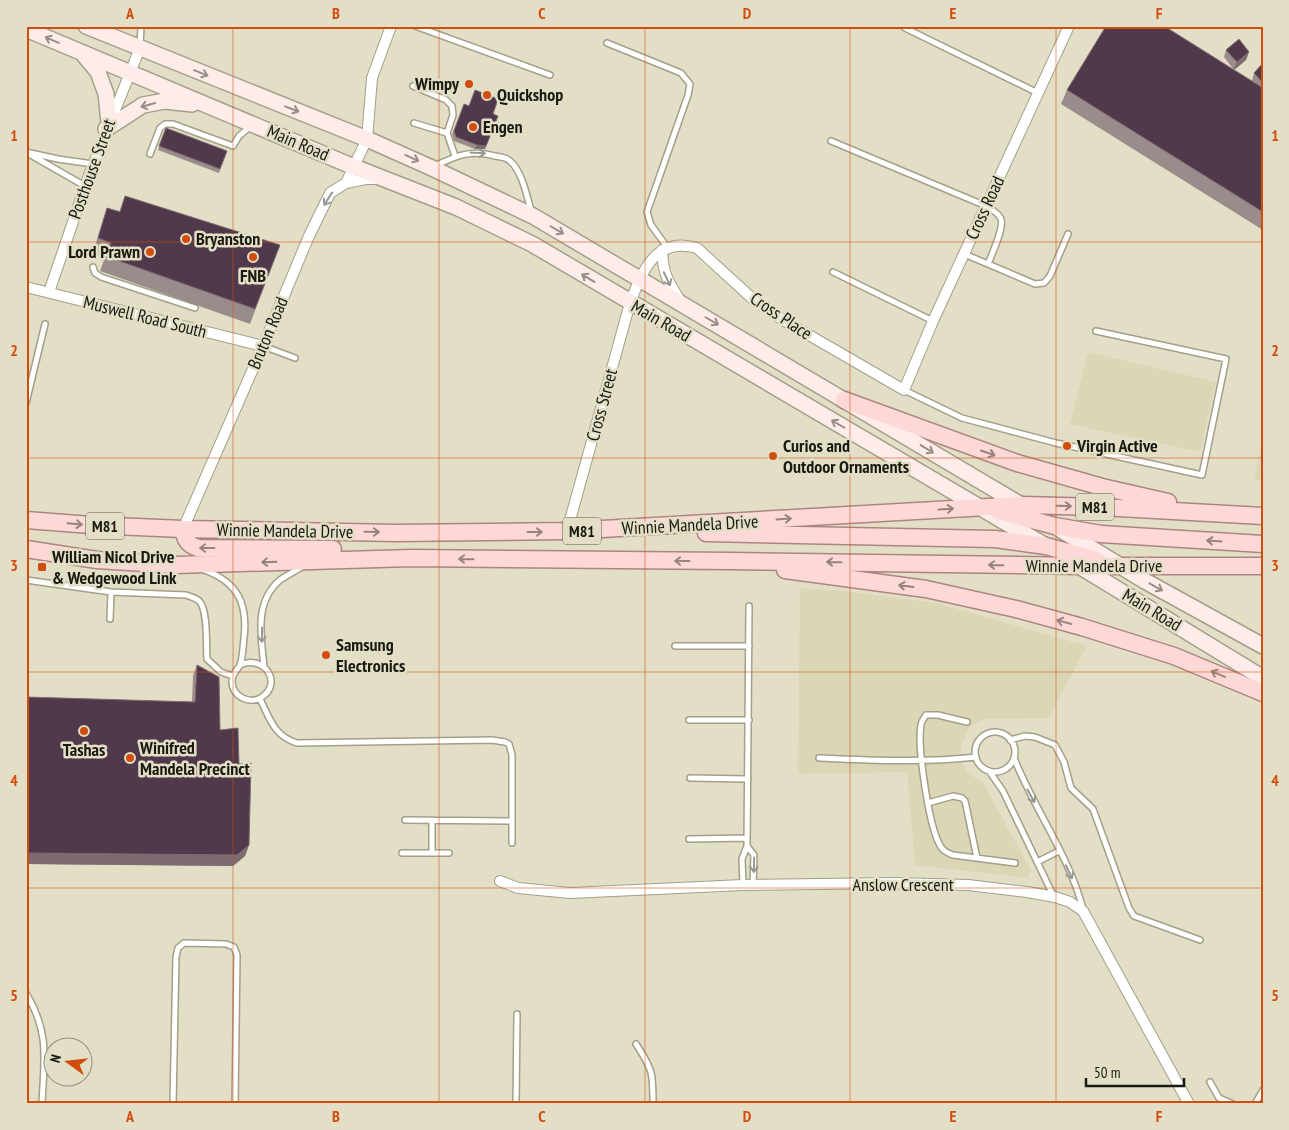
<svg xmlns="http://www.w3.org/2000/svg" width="1289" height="1130" font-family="'PT Sans Narrow',sans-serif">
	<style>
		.built { fill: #dbd6b6 }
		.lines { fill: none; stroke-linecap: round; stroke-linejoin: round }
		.lane-casing { stroke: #a39f88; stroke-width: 8 }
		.street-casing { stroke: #a39f88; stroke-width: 12 }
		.secondary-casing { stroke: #a39f88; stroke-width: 18 }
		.primary-casing { stroke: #ac8580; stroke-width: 19 }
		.lane { stroke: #fff; stroke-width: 5 }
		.street { stroke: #fff; stroke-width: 10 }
		.secondary { stroke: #feeceb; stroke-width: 15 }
		.primary { stroke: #fcd9d7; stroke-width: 16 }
		.wall { fill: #9a8c8a }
		.shaded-wall { fill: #7d6b71 }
		.building { fill: #51394c; stroke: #7d6b71 }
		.oneway { stroke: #988d88 }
		.oneway2 { stroke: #989893 }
		.oneway3 { stroke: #97837d }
		.grid { fill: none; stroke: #d24d0d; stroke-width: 1; stroke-opacity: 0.55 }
		.poi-dot { fill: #d24d0d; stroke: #e3dfc7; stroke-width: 2 }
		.labels { text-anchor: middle; stroke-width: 5; stroke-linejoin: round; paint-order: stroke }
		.shield { fill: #e3dfc7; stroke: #575447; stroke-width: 1 }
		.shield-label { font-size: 16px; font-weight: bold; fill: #1b1910 }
		.poi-label { font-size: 18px; font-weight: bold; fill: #1b1910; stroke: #e3dfc7; text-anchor: start }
		.street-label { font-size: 18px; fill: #1b1910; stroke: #e3dfc7 }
		.neatline { fill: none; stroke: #d24d0d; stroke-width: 2 }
		.grid-label { font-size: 16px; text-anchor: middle; font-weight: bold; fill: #d24d0d }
	</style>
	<rect width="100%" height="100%" fill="#e3dfc7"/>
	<path class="built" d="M1088 352 1216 382 1200 452 1070 424Z
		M1263 435V481L1254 480Z
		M800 588 845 591 936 603 1087 646 1048 718 984 719 969 728 961 745 962 763 970 775 982 781 1031 870 1028 878 915 865 907 772 798 774Z"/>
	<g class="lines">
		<defs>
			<path id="lane" d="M415 26 550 75
				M905 28 1038 93
				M607 43 681 73 690 84 688 95 647 212 651 225 667 247
				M140 45 141 26
				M413 86 446 100 452 106 453 115 447 133
				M414 123 447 133 455 156
				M831 141 986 206C991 209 999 213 1001 219 1004 228 992 254 988 264L1035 284 1044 283 1050 276 1068 234
				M26 152 58 159 93 164
				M29 154 85 186
				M150 154 160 128 165 124H173L233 146 239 136 251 126
				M435 166C455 156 472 149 495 156 500 157 506 157 510 161 522 171 527 196 531 211
				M964 254 988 264
				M93 267 95 273 101 277 195 308
				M833 272 933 321
				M263 346 295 358
				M904 390 962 418 1056 443 1202 475 1226 359 1096 331
				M26 403 45 324
				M204 570C238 582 248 604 244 638 243 646 243 657 240 665 237 671 232 673 232 681 232 697 250 705 262 697 283 683 264 654 240 665
				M26 580 111 592 186 595C191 597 197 598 200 602 208 612 206 646 207 659L221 672 233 676
				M110 619 111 592
				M675 646H749
				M264 667C261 636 254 602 280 580 287 575 296 571 303 566
				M260 699C270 719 274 736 297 743L492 740 505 742 509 744 512 755V843
				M689 720H749
				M967 722 938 715H926C924 718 921 722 921 725 917 746 929 829 941 847 944 852 948 853 953 855L1015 863
				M975 752a20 20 0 1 1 40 0a20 20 0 1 1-40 0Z
				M1010 740 1025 736 1035 737 1055 745 1064 762 1071 788 1093 809 1129 908 1134 916 1200 940
				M819 758C872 760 924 763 976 757
				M1014 758C1034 809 1069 855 1083 909
				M989 771 1003 791 1054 897
				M690 778 748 779
				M928 803 953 796 962 798 965 801 977 858
				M405 820 512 821
				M689 839 747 838
				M747 846 754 855 753 886
				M402 853H449
				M432 853V820
				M1037 862 1059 851
				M743 885 742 859 747 846 749 606
				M26 993C50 1033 44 1059 42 1104
				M636 1044C653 1070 653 1073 653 1104
				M1210 1082 1219 1098 1233 1104
				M173 1104 176 957 178 948 184 943 226 944 234 947 237 955 235 1104
				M516 1104 517 1014
				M1255 1104 1263 1090"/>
			<path id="street" d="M346 183 367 139 372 78 391 26
				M662 250C663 275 668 281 681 302
				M26 287 263 346
				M49 292 89 175 140 48
				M183 529 263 346 309 236 330 193 346 183 366 179H376
				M567 531 630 303C642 271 656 236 697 248L755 301 783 320 904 390 933 321 1069 26
				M500 881 518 888 570 893 743 885 897 883 968 885 1027 892 1055 897 1070 902 1083 911 1189 1104"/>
			<path id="secondary" d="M86 26 367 139 432 168 533 216 1026 508
				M26 29 354 167 456 207 532 244 1044 545
				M83 54 98 72 106 94 109 123
				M106 129 143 105 165 101 192 104
				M1058 528 1145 581 1263 646
				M1076 564 1263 678"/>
			<path id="primary" d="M844 400 1017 463 1102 487 1168 502
				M998 511 1055 526 1101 534 1263 544
				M26 520 91 525 183 529 396 533 567 531 1022 505 1101 507 1263 516
				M183 529C185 540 188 545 198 548L333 549
				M706 533 995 539 1046 546 1097 560
				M26 549 97 560 176 565 411 558 731 561 1080 566H1263
				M785 570 926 589 1016 609 1082 627 1174 656 1263 693"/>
		</defs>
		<use href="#lane" class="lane-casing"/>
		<use href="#street" class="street-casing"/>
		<use href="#secondary" class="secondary-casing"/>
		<use href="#primary" class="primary-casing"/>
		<use href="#lane" class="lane"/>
		<use href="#street" class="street"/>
		<use href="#secondary" class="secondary"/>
		<use href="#primary" class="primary"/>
	</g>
	<path class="wall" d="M1226 50 1249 52 1246 60 1234 70 1224 57Z
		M1263 63V230L1061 104 1067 90 1252 81 1254 73Z
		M464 104 493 114 485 149H475L454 141 452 134Z
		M166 128 227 151 219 173 158 150Z
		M125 196 274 260 250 324 100 271 105 257 93 253 102 223 107 208 120 211Z
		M197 665 220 730 239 764 249 845 245 856 233 866 26 864V697L192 702 193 676Z"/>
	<path class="shaded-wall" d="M1249 52 1246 60 1234 70 1237 62Z
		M498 116 485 149H475L477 145Z
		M249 845 245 856 233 866 26 864V853Z"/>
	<path class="building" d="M1106 26H1164L1263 88V212L1067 90Z
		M1239 39 1249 52 1237 62 1226 50Z
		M1263 63V83L1254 73Z
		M475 90 498 99 493 114 498 116 486 146 477 145 456 137 454 131 464 104 469 106Z
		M166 128 227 151 220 169 159 146Z
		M125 196 280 245 255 309 105 256 111 243 98 238 107 208 120 212Z
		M197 665 219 677 220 730 238 728 239 764 251 763 249 845 237 855 26 853V697L195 702Z"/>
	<defs><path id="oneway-shaft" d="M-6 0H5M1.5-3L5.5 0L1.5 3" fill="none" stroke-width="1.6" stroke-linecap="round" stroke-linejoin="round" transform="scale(1.25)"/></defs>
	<g class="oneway">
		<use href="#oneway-shaft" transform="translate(52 40) rotate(-157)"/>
		<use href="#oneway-shaft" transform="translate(201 73) rotate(22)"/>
		<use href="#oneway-shaft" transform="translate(148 105) rotate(164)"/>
		<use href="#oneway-shaft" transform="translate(292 109) rotate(21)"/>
		<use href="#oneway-shaft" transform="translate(412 158) rotate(24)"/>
		<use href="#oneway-shaft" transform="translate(557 230) rotate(30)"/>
		<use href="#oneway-shaft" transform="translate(588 278) rotate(-149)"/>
		<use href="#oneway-shaft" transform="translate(712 321) rotate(30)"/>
		<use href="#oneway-shaft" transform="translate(838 424) rotate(-150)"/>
		<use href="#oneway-shaft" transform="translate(927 449) rotate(31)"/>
		<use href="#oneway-shaft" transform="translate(1156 587) rotate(29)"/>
	</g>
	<g class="oneway2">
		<use href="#oneway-shaft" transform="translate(478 153) rotate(3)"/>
		<use href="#oneway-shaft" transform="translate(328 199) rotate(122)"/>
		<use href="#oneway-shaft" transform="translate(667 279) rotate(65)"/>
		<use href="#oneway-shaft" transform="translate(262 635) rotate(91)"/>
		<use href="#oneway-shaft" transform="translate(1031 796) rotate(61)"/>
		<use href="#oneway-shaft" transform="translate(754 865) rotate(91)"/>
		<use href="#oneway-shaft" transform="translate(1069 872) rotate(65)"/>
	</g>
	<g class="oneway3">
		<use href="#oneway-shaft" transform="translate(988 453) rotate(19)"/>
		<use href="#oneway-shaft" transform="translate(1064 506) rotate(1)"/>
		<use href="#oneway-shaft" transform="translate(946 509) rotate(-3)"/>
		<use href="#oneway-shaft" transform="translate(784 519) rotate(-4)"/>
		<use href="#oneway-shaft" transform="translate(75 524) rotate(5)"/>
		<use href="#oneway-shaft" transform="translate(372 532) rotate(1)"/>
		<use href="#oneway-shaft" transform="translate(535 532)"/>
		<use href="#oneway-shaft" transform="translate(1214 541) rotate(-176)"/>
		<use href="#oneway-shaft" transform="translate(207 548) rotate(-180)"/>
		<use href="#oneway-shaft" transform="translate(466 559) rotate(-179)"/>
		<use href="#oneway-shaft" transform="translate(682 561) rotate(-180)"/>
		<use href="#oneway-shaft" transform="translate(269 562) rotate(178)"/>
		<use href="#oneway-shaft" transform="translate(834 562) rotate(-179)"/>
		<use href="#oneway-shaft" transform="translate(996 565) rotate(-179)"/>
		<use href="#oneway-shaft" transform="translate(906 586) rotate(-173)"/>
		<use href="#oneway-shaft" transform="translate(1064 622) rotate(-165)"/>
		<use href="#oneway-shaft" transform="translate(1218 674) rotate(-157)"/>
	</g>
	<path class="grid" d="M233 26V1104M439 26V1104M645 26V1104M850 26V1104M1056 26V1104M26 242H1263M26 458H1263M26 672H1263M26 888H1263"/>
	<g class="poi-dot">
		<circle cx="469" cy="84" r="5"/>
		<circle cx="487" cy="95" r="5"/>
		<circle cx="473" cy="127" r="5"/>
		<circle cx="186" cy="239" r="5"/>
		<circle cx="150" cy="252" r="5"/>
		<circle cx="253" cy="257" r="5"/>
		<circle cx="1067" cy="446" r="5"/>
		<circle cx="773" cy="456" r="5"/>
		<rect x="37" y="562" width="10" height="10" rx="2.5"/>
		<circle cx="326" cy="655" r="5"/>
		<circle cx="84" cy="731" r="5"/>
		<circle cx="130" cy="758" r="5"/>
	</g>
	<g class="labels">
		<g class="shield">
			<rect x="1076" y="493.5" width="38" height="27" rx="4"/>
			<rect x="86" y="512.5" width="38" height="27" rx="4"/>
			<rect x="563" y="517.5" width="38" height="27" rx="4"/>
		</g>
		<g class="shield-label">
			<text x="1095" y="513">M81</text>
			<text x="105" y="532">M81</text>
			<text x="582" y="537">M81</text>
		</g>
		<g class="poi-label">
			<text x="459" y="90" text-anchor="end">Wimpy</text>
			<text x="497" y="101">Quickshop</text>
			<text x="483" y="133">Engen</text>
			<text x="196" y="245">Bryanston</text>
			<text x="140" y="258" text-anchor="end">Lord Prawn</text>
			<text x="253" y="282" text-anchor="middle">FNB</text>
			<text x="783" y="452">Curios and<tspan x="783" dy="21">Outdoor Ornaments</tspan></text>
			<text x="1077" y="452">Virgin Active</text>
			<text x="52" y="563">William Nicol Drive<tspan x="52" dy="21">&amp; Wedgewood Link</tspan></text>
			<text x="336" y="651">Samsung<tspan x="336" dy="21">Electronics</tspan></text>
			<text x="140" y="754">Winifred<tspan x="140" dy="21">Mandela Precinct</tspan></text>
			<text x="84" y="756" text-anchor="middle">Tashas</text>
		</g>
		<g class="street-label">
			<text transform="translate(298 143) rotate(23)" y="6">Main Road</text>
			<text transform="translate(92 169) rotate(-70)" y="6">Posthouse Street</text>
			<text transform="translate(985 208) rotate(-65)" y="6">Cross Road</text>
			<text transform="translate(781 316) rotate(34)" y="6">Cross Place</text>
			<text transform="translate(145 317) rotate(14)" y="6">Muswell Road South</text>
			<text transform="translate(661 321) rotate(30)" y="6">Main Road</text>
			<text transform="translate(268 333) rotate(-67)" y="6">Bruton Road</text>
			<text transform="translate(602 405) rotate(-75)" y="6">Cross Street</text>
			<text transform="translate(690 525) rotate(-3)" y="6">Winnie Mandela Drive</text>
			<text transform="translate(285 531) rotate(1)" y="6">Winnie Mandela Drive</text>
			<text x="1094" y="572">Winnie Mandela Drive</text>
			<text transform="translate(1152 610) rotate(31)" y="6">Main Road</text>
			<text x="903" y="891">Anslow Crescent</text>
		</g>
	</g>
	<rect width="1289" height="1130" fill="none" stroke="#e3dfc7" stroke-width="55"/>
	<g transform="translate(68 1062) rotate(285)"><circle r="24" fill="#e3dfc7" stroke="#93907e"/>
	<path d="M0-4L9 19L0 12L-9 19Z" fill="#d24d0d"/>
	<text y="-8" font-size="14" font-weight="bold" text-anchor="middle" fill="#1b1910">N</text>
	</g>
	<path d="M1086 1078v8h98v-8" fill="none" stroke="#1b1910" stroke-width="2.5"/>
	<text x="1094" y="1078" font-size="15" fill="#1b1910" stroke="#e3dfc7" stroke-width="4" paint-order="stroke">50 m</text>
	<rect x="28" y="28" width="1234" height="1074" class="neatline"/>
	<g class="grid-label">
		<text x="130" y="19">A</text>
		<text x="336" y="19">B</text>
		<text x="542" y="19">C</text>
		<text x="747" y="19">D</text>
		<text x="953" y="19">E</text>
		<text x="1159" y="19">F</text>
		<text x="14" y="141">1</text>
		<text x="1275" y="141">1</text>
		<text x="14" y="356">2</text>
		<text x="1275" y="356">2</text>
		<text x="14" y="571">3</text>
		<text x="1275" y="571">3</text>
		<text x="14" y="786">4</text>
		<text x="1275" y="786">4</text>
		<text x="14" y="1001">5</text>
		<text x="1275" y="1001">5</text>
		<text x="130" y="1122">A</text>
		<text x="336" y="1122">B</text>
		<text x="542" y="1122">C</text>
		<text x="747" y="1122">D</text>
		<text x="953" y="1122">E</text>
		<text x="1159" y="1122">F</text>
	</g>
</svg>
